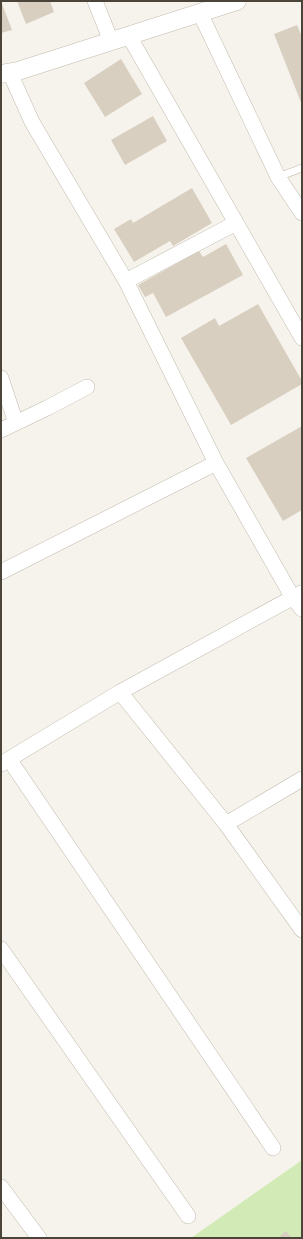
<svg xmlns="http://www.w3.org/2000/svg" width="303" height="1239" font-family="'Titillium Web',sans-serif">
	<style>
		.green { fill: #d2eab5 }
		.building { fill: #d8cfc1 }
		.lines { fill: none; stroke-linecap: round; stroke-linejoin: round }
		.service-casing { stroke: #c2bbae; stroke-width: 8 }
		.minor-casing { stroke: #c2bbae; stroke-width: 16 }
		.tertiary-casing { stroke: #c2bbae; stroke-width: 19 }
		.service { stroke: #fff; stroke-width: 7 }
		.minor { stroke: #fff; stroke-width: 15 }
		.tertiary { stroke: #fff; stroke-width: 18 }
	</style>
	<rect width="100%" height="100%" fill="#f6f3ec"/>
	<path class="green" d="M302 1160V1238H191Z"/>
	<path class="building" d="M1 1 12 30 1 33Z
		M17 1H50L54 12 26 24Z
		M297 25 302 37V105L274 34Z
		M121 59 142 94 105 117 84 83Z
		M153 116 167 141 125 165 111 140Z
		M192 188 212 223 173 246 170 241 134 262 114 229 131 219 133 223Z
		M226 244 243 275 166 317 153 293 145 297 138 285 199 251 203 257Z
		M258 304 302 381V384L231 425 181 338 215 318 219 326Z
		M302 426V510L283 521 246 458Z
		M286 1231 292 1238H278Z"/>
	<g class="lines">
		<defs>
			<path id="service" d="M278 177 302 168"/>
			<path id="minor" d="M95 1 111 41
				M200 13 278 177 302 213
				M129 36 302 338
				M10 73 32 122 126 281 216 463 293 598 302 609
				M126 281 236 223
				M1 378 16 423
				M1 430 47 408 87 387
				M1 572 216 463
				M120 692 226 824 302 930
				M9 759 273 1148
				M1 764 120 692 301 593
				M226 824 302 779
				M1 949 188 1216
				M1 1187 39 1238"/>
			<path id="tertiary" d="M1 74 18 71 237 1"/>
		</defs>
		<use href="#service" class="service-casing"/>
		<use href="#minor" class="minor-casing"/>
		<use href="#tertiary" class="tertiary-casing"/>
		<use href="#service" class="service"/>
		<use href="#minor" class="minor"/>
		<use href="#tertiary" class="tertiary"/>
	</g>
	<rect width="303" height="1239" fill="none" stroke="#4b4439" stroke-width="4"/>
</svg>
